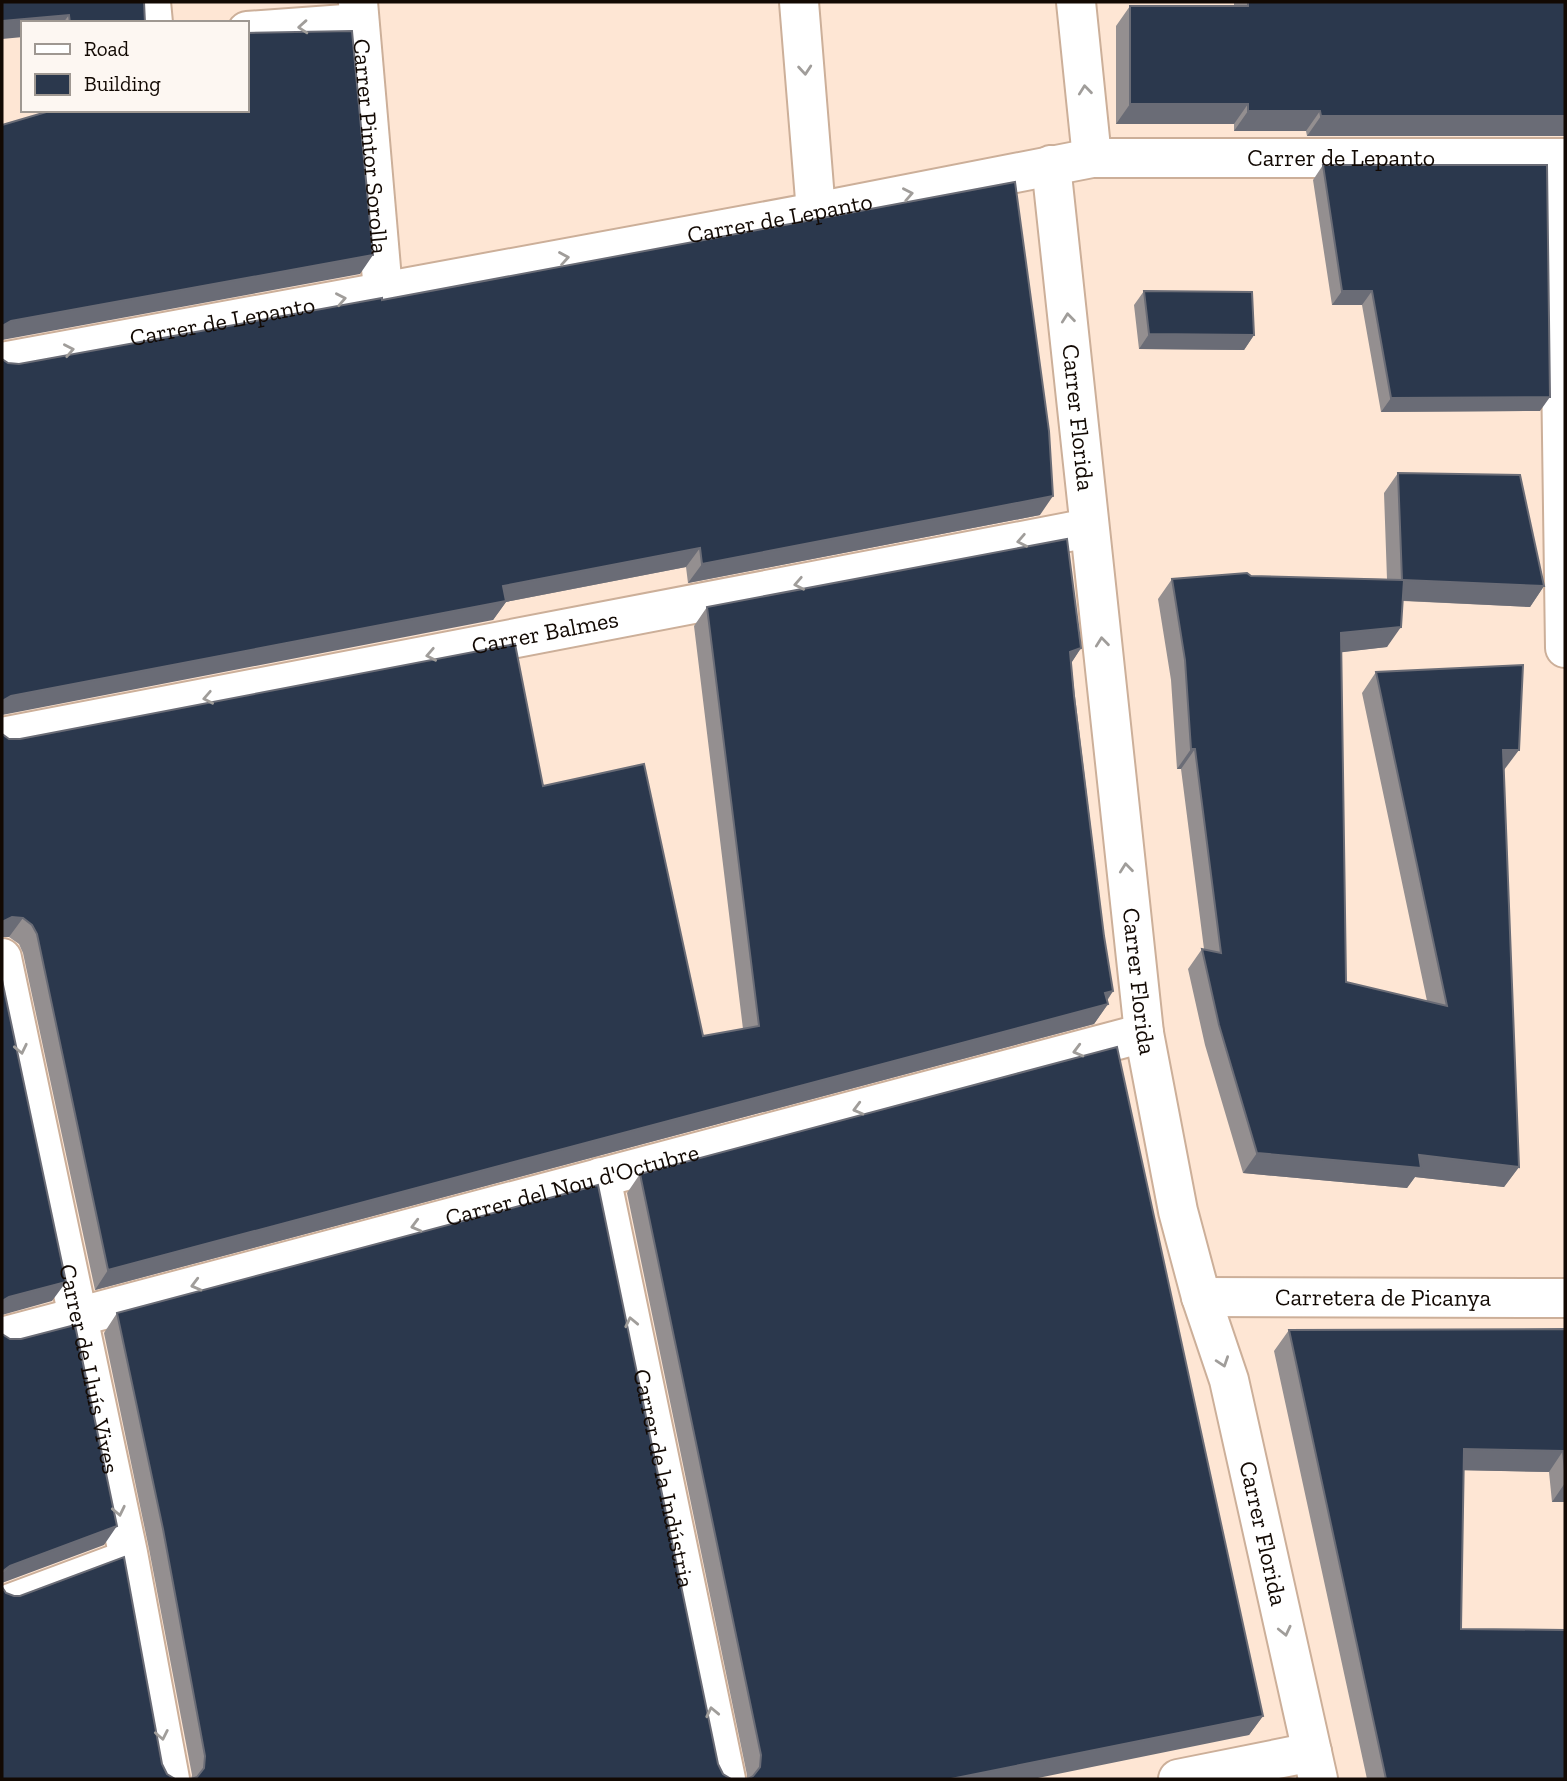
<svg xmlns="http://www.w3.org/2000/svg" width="1567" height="1781" font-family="'Zilla Slab',serif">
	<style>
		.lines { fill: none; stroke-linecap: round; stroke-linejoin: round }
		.service-casing { stroke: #ccaf99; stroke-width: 30 }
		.minor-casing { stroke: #ccaf99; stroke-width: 42 }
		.tertiary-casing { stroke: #ccaf99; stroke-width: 42 }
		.service { stroke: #fff; stroke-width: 26 }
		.minor { stroke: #fff; stroke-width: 38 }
		.tertiary { stroke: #fff; stroke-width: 38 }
		.wall { fill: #948f90 }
		.shaded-wall { fill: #6a6c76 }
		.building { fill: #2b384d; stroke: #6a6c76; stroke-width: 2 }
		.oneway { stroke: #a09d9a }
		.labels { text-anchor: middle; stroke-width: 7; stroke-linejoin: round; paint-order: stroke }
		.street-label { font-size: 24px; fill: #120903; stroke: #fdf7f2 }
	</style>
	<rect width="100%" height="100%" fill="#fee6d4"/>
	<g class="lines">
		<defs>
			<path id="service" d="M2 1600 128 1553"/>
			<g id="minor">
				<path d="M151 2 153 23"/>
				<path id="s1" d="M358 2 383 291"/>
				<path d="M799 2 816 212"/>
				<path d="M1076 2 1092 158"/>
				<path d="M247 31 359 23"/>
				<path d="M1558 158 1565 648"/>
				<path id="s2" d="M2 737 1089 528"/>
				<path id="s3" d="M2 958 128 1553 170 1779"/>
				<path id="s4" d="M601 1177 726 1779"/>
				<path d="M1178 1779 1312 1752"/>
			</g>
			<g id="tertiary">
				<path id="s5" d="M1051 165 1144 1033 1178 1211 1201 1297 1229 1380 1318 1779"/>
				<path id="s6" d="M2 362 816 212 1092 158H1565"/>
				<path id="s7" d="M1201 1297 1565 1298"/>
				<path id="s8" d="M2 1337 1144 1033"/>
			</g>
		</defs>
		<use href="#service" class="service-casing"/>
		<use href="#minor" class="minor-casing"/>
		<use href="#tertiary" class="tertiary-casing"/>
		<use href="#service" class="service"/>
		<use href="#minor" class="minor"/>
		<use href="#tertiary" class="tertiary"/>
	</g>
	<path class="wall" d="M2 2 145 23H23Z
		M1234 2H1565V136H1307L1306 131H1234V124H1116V26L1130 6H1234Z
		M1323 165 1540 411 1381 412 1362 305H1332L1313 180Z
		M1144 291 1254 335 1244 350 1139 349 1134 305Z
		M382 300 1040 515 688 583 686 567 506 602 493 620 8 363 19 364Z
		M1398 473 1544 586 1530 607 1403 601 1387 647 1341 652 1346 982 1427 1001 1362 693 1376 672 1504 770 1519 1167 1504 1187 1415 1177 1407 1188 1243 1173 1205 1045 1188 969 1202 949H1204L1181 769H1177L1171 680 1158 599 1172 579 1251 576 1387 579 1384 493Z
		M707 607 1081 648 1071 663 1104 936 1113 991 1107 1001 1108 1004 1094 1024 95 1290 23 953 19 944 9 937V739L543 786 703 1036 743 1029 694 626Z
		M640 1174 1263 1716 1249 1735 747 1779V1775L627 1193Z
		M117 1313 718 1764 723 1774 191 1779 192 1775 149 1549 104 1333Z
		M1565 1329V1502H1552L1549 1472 1464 1470 1461 1629 1565 1779H1367L1274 1351 1289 1330Z"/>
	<path class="shaded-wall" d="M69 15 63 23H23V37L2 39V21Z
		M1130 104H1248L1234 124H1116Z
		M1248 111H1320L1306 131H1234Z
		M1321 116H1565V136H1307Z
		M373 255 360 274 2 340V326L11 321Z
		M1342 291H1372L1362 305H1332Z
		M1149 334 1254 335 1244 350 1139 349Z
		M1550 397 1540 411 1381 412 1391 398Z
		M1053 496 1040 515 688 583 702 564Z
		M700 548 686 567 506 602 493 620 2 715V701L11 696 503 586Z
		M1404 580 1544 586 1530 607 1389 600Z
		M1401 627 1387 647 1327 654 1341 633Z
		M1081 648 1068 668 1070 652Z
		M1191 749H1195L1181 769H1177Z
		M1503 750H1519L1504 770H1489Z
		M12 917 23 918 9 937H2V922Z
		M1113 991 1103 1006 1108 1004 1094 1024 95 1290 108 1270Z
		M1257 1153 1419 1155 1519 1167 1504 1187 1415 1177 1407 1188 1243 1173Z
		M66 1282 52 1301 2 1315V1301L9 1297Z
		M1464 1449 1563 1451 1549 1472 1449 1470Z
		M1565 1483V1502H1552Z
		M117 1526 104 1545 2 1583V1573L10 1566Z
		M1263 1716 1249 1735 1033 1779H951Z"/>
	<path class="building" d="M2 2H144L145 23H70L69 15 2 21Z
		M1248 2H1565V116H1321L1320 111H1248V104H1130V6H1248Z
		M352 31 373 255 11 321 2 326V125L53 110H247V33Z
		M1323 165H1547L1550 397 1391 398 1372 291H1342Z
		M1015 182 1049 431 1053 496 702 564 700 548 503 586 506 601 11 696 2 701V359L8 363 19 364 382 298V300Z
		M1144 291 1252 292 1254 335 1149 334Z
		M1398 473 1520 475 1544 586 1404 580 1401 627 1341 633 1346 982 1447 1006 1376 672 1523 665 1519 750H1503L1519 1167 1419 1155 1421 1168 1257 1153 1219 1025 1202 949 1221 953 1195 749H1191L1185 660 1172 579 1247 573 1251 576 1402 580Z
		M1067 539 1081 648 1070 652 1074 696 1104 936 1113 991 1105 993 1108 1004 108 1270 37 934 32 925 23 918 12 917 2 922V734L9 739H20L515 644 543 786 644 764 703 1036 759 1026 707 607Z
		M2 980 66 1282 9 1297 2 1301Z
		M1117 1047 1263 1716 951 1779H748L753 1776 760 1767 761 1755 640 1174Z
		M598 1185 718 1764 723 1774 731 1779H192L197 1777 204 1768 205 1756 163 1529 117 1313Z
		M75 1325 117 1526 10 1566 3 1571 2 1574V1334L10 1339H21Z
		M1565 1329V1471L1563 1451 1464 1449 1461 1629 1565 1630V1779H1386L1289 1330Z
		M124 1557 162 1764 167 1774 175 1779H2V1587L6 1593 14 1596H20Z"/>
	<defs><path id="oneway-chevron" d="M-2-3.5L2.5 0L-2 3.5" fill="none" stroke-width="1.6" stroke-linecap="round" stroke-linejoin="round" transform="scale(1.75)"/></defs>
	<g class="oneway">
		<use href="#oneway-chevron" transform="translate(303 27) rotate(176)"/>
		<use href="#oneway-chevron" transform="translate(805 70) rotate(85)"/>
		<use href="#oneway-chevron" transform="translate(1085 90) rotate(-96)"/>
		<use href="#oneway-chevron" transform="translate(908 194) rotate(-11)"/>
		<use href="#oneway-chevron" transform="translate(564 258) rotate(-10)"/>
		<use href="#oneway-chevron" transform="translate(341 299) rotate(-11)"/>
		<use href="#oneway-chevron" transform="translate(1068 318) rotate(-96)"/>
		<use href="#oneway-chevron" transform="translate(69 350) rotate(-11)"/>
		<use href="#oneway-chevron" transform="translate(1022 541) rotate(169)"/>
		<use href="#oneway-chevron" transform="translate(799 584) rotate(169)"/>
		<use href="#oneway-chevron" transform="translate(1102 642) rotate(-96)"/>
		<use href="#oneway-chevron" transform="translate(431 655) rotate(169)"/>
		<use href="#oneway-chevron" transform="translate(208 698) rotate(169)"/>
		<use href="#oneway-chevron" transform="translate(1126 868) rotate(-96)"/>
		<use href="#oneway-chevron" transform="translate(21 1049) rotate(78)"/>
		<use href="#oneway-chevron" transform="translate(1078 1051) rotate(165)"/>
		<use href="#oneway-chevron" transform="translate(858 1109) rotate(165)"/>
		<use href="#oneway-chevron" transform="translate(416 1226) rotate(165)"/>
		<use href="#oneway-chevron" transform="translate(196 1285) rotate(165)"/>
		<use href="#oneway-chevron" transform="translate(631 1322) rotate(-102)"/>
		<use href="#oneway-chevron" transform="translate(1223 1362) rotate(71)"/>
		<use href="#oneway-chevron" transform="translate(119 1511) rotate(78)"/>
		<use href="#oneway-chevron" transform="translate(1285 1631) rotate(77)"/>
		<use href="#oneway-chevron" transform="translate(712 1712) rotate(-102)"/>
		<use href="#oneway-chevron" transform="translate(162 1735) rotate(79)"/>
	</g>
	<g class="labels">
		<g class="street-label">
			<text dy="8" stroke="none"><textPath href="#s1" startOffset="145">Carrer Pintor Sorolla</textPath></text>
			<text dy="8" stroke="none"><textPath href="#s6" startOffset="1358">Carrer de Lepanto</textPath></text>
			<text dy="8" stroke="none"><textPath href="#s6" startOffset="791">Carrer de Lepanto</textPath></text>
			<text dy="8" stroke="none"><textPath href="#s6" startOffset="224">Carrer de Lepanto</textPath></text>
			<text dy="8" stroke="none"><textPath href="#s5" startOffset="254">Carrer Florida</textPath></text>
			<text dy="8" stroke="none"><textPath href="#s2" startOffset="553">Carrer Balmes</textPath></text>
			<text dy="8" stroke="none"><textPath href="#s5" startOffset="821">Carrer Florida</textPath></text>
			<text dy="8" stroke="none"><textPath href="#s8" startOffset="590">Carrer del Nou d'Octubre</textPath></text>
			<text dy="8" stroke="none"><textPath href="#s7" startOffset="182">Carretera de Picanya</textPath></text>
			<text dy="8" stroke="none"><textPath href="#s3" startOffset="420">Carrer de Lluís Vives</textPath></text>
			<text dy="8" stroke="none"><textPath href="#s4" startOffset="308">Carrer de la Indústria</textPath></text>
			<text dy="8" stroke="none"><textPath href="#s5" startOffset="1388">Carrer Florida</textPath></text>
		</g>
	</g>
	<rect width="1567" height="1781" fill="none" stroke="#120903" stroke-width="7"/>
	<rect x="21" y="21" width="228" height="91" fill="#fdf7f2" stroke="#9f9892" stroke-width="2"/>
	<rect x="35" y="44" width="35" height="10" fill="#ffffff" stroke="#9f9892" stroke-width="2"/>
	<text x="84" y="56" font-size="21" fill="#120903">Road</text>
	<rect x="35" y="74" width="35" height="21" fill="#2b384d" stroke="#9f9892" stroke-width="2"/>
	<text x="84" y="91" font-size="21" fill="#120903">Building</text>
</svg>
